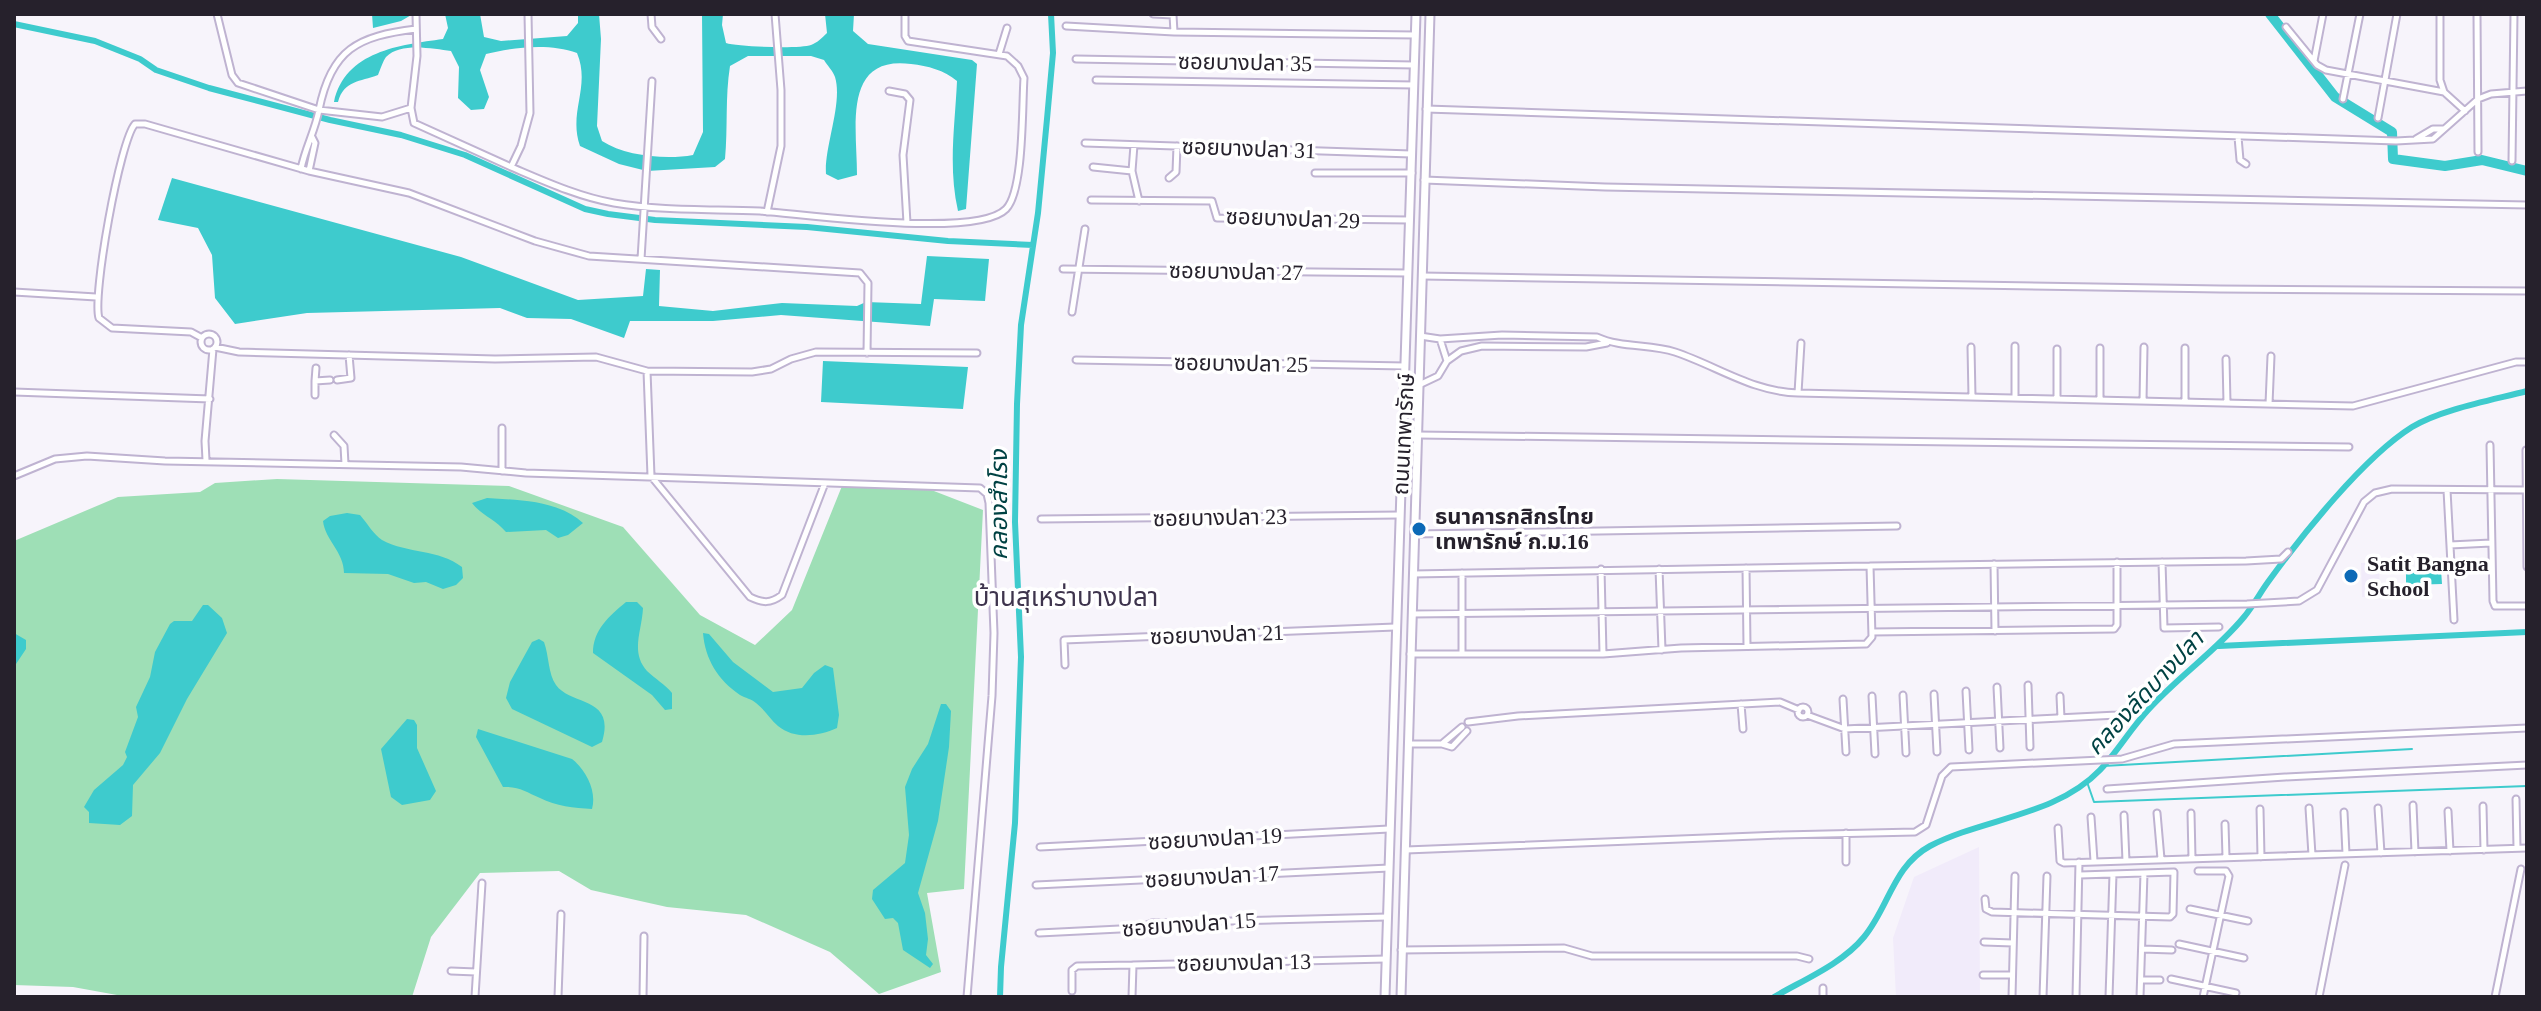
<svg xmlns="http://www.w3.org/2000/svg" width="2541" height="1011" font-family="'Times New Roman','Noto Sans Thai',serif">
	<style>
		.built { fill: #f1ebfa }
		.green { fill: #9edfb6 }
		.water { fill: #3ecbcd }
		.lines { fill: none; stroke-linecap: round; stroke-linejoin: round }
		.stream { stroke: #3ecbcd; stroke-width: 2 }
		.canal { stroke: #3ecbcd; stroke-width: 6 }
		.river { stroke: #3ecbcd; stroke-width: 10 }
		.minor-casing { stroke: #bfb3d1; stroke-width: 9 }
		.primary-casing { stroke: #bfb3d1; stroke-width: 11 }
		.minor { stroke: #fff; stroke-width: 5 }
		.primary { stroke: #fff; stroke-width: 7 }
		.poi-dot { fill: #0c6ab7; stroke: #fff; stroke-width: 3 }
		.labels { text-anchor: middle; stroke-width: 7; stroke-linejoin: round; paint-order: stroke }
		.street-label { font-size: 22px; fill: #26212c; stroke: #fff }
		.poi-label { font-size: 22px; font-weight: bold; fill: #26212c; stroke: #fff; text-anchor: start }
		.water-label { font-size: 24px; font-style: italic; fill: #004243; stroke: #fff }
		.quarter-label { font-size: 26px; fill: #3e344d; stroke: #fff }
	</style>
	<rect width="100%" height="100%" fill="#f7f4fb"/>
	<path class="built" d="M2379 562 2380 596 2362 597 2361 563Z
		M1979 847 1980 997H1896L1893 938 1914 877Z"/>
	<path class="green" d="M277 479 509 486 623 527 700 615 755 645 792 610 842 486H921L983 510 964 889 927 893 941 972 879 994 830 952 746 915 667 907 591 890 559 871 480 873 431 937 412 997H128L73 987 14 985V541L118 497 200 492 215 483Z"/>
	<path class="water" d="M372 14H413L401 21 373 28Z
		M445 14H480L484 37 501 41 567 36 578 23V14H599L601 39 597 126 602 141C625 156 666 160 693 155L703 132 702 14H723L722 25 726 43C738 47 801 49 811 45 817 43 823 37 827 33L825 14H854L853 31 868 44 972 60 977 64 966 209 958 211C948 167 955 125 957 81 944 70 928 66 911 64 842 55 857 128 857 175L838 180 826 174C824 147 843 103 835 77 833 71 827 65 824 60L811 56H748L730 66C725 97 728 128 725 159L715 167 647 171 619 164 580 146C568 112 591 87 577 53 550 43 514 47 486 54L480 70 489 97 484 109 471 110 458 98 459 67 451 51C433 49 401 42 386 57 383 61 380 70 378 75 360 82 344 80 338 102H334C345 51 400 45 443 39L448 28Z
		M172 178 461 257 578 300 643 296 646 269 660 270 659 306 713 311 782 303 857 306 866 302 921 304 927 256 989 259 985 301 934 299 930 326 781 315 713 321H630L624 338 571 319 527 318 500 308 307 313 235 324 215 298 212 255 198 228 158 220Z
		M823 361 968 367 963 409 821 402Z
		M487 498C518 500 558 500 583 523L568 535 558 538 546 530 506 532C495 519 481 515 472 503Z
		M347 513 360 515C367 523 374 535 382 540 408 554 439 549 462 567L463 578 456 585 443 589 426 582 414 583 388 574 344 573C344 552 325 540 323 521L330 516Z
		M2441 569 2442 584 2406 585V570Z
		M626 602H637L643 608C642 631 630 652 647 671 655 679 665 684 672 693V709L665 710 652 695 593 653C593 630 609 616 626 602Z
		M203 605H208L222 618 227 633 187 699 160 753 133 785 132 816 120 825 89 823V812L84 807 94 790 123 765 127 757 125 752 138 717 136 707 150 677 155 652 170 624 174 621H192Z
		M14 633 26 640V649L14 667Z
		M703 633 709 634 733 662 773 692 802 688 814 673 825 665 833 668 839 715 837 728C819 736 795 740 778 726 770 719 765 710 756 703 752 699 745 698 740 695 718 680 705 659 703 633Z
		M539 639 544 642C549 655 548 674 556 685 571 706 616 696 602 742L592 747 512 709 506 698 510 682 532 642Z
		M941 704H946L951 711 949 747 938 821 918 893 925 913 928 939 926 955 933 964 930 968 903 950 898 923 893 918 885 919 872 899 873 890 905 863 909 835 905 787 912 769 928 744Z
		M407 719 414 720 417 725V748L436 791 430 800 402 805 391 797 381 749Z
		M478 729 572 759C586 770 597 791 592 809 574 808 556 806 540 798 526 792 519 786 503 787L476 737Z"/>
	<g class="lines">
		<path class="stream" d="M2103 766 2412 749
			M2087 782 2094 802 2527 786"/>
		<path class="canal" d="M14 24 95 41 140 59 156 70 209 88 330 120 401 135 465 155 585 209 608 214 655 220 807 227 948 241 1033 245
			M2219 646 2527 632
			M1000 997 1001 967 1015 823 1021 657 1015 522 1017 404 1021 325 1038 213 1047 119 1053 53 1051 14
			M1774 997C1803 980 1842 964 1864 937 1889 907 1893 866 1930 846 1984 818 2056 816 2100 770 2118 751 2131 728 2149 709 2179 676 2216 651 2244 617 2253 606 2260 593 2268 582 2302 535 2364 457 2412 427 2442 409 2493 400 2527 391"/>
		<path class="river" d="M2270 14 2335 97 2392 132 2393 159 2445 166 2482 160 2527 171"/>
		<defs>
			<path id="minor" d="M217 14 232 75 238 83 319 110C331 49 358 36 416 29
				M416 14 417 56 411 108 414 123 511 167 521 146 530 113 528 14
				M651 14 652 27 661 39
				M1153 14 1173 15 1174 32
				M2440 14V80L2444 92 2465 111
				M2477 14 2478 152
				M1066 26 1174 32 1415 35
				M2286 27 2317 65 2326 70 2444 92
				M999 54 1007 28
				M1076 59 1414 65
				M2314 61 2323 14
				M1096 80 1414 85
				M889 91 905 94 910 100 903 155 907 223
				M2343 99 2360 14
				M1426 109 2396 141 2433 139 2478 99 2491 94 2527 91
				M2378 118 2397 14
				M2238 137 2240 160 2246 164
				M2416 139 2433 129H2443
				M1085 143 1411 154
				M1134 145 1132 171 1139 201
				M2512 161 2514 14
				M511 167C544 181 579 197 614 203 661 211 712 209 760 211 804 214 977 239 1006 209 1024 191 1022 106 1024 78L1018 66 1007 56 908 41 905 36V14
				M1093 167 1132 171
				M301 169C305 148 315 131 319 110L382 117 411 108
				M309 171 315 143 312 137
				M1315 173H1412
				M1169 178 1176 172 1177 146
				M1424 180 1605 187 2527 205
				M1091 200 1212 201 1217 218 1410 220
				M767 212 781 146V90L775 14
				M641 259 652 81
				M1063 269 1408 273
				M1422 276 2220 289 2527 291
				M14 292 96 297
				M1072 312 1085 229
				M201 342a8 8 0 1 1 16 0a8 8 0 1 1-16 0Z
				M1420 336 1440 339 1502 335 1597 337C1621 348 1650 344 1675 352 1717 366 1753 392 1798 393L2353 406 2516 362H2527
				M202 338 191 332 112 328 99 318C92 296 120 140 135 124H145L309 171 409 193 535 241 589 256 860 273 868 283 867 353
				M1440 339 1447 361
				M215 347 239 352 495 359 596 357 647 371 752 372 771 369 791 359 816 352 977 353
				M1971 347 1972 397
				M2057 349V399
				M2226 359 2227 403
				M1076 360 1405 366
				M316 368 315 381 330 380
				M647 371 651 476 750 597C763 603 770 604 782 595L825 483
				M337 380 351 378 349 355
				M1419 385 1438 376 1447 361 1461 351 1482 346 1586 347 1607 343
				M14 392 210 399
				M1798 393 1801 343
				M315 395V381
				M2015 398V346
				M2100 400V348
				M2143 401 2144 347
				M2185 402V348
				M2269 404 2271 356
				M502 428V471
				M334 435 344 446 345 464
				M1418 435 2349 447
				M2490 445 2493 601 2495 606H2527
				M2526 450 2527 567
				M206 460 205 441 213 349
				M14 476 55 459 87 456 165 461 461 467 526 473 980 488 987 494 989 503 994 633 992 696 967 997
				M2447 490 2454 620
				M1041 519 1399 515
				M1414 534 1897 526
				M2450 545 2491 543
				M2162 562 2164 628 2219 627
				M1994 564 1995 631
				M1746 568 1747 646
				M1601 569 1603 654
				M1659 569 1662 650
				M1462 573V654
				M1413 574 1870 566
				M1412 614 2247 604 2299 601 2317 590 2364 502 2375 493 2392 489 2527 490
				M1872 632 2114 629 2117 625V562
				M1410 654H1603L1681 648 1866 644 1872 637 1870 566 2246 561 2281 559 2288 552
				M1065 665 1064 640 1395 627
				M2028 685 2030 747
				M1997 687 2000 748
				M1966 691 1969 750
				M1934 694 1937 752
				M1903 695 1906 753
				M1872 696 1875 754
				M2060 696 2061 718
				M1843 699 1846 752
				M1741 704 1743 729
				M1798 712a5 5 0 1 1 10 0a5 5 0 1 1-10 0Z
				M1807 715 1845 729 2117 715 2129 711 2158 679
				M1468 722 1518 716 1780 702 1799 710
				M1443 743 1462 727
				M1408 744H1442L1452 747 1467 731
				M2107 789 2285 777 2527 765
				M2516 799 2517 848
				M2413 805 2415 852
				M2483 806 2484 850
				M2309 808 2312 855
				M2378 808 2381 853
				M2260 809 2261 857
				M2448 811 2450 851
				M2344 812 2346 854
				M2157 813 2161 859
				M2191 813 2192 858
				M2124 815 2126 861
				M2091 817 2094 861
				M2225 824 2226 857
				M2058 828 2060 861 2064 863 2527 848
				M1846 833V862
				M1040 847 1389 829
				M1406 850 1782 835 1915 832 1926 825 1942 776 1951 767 2122 759 2174 744 2527 728
				M2198 871H2226L2229 876 2203 997
				M1036 885 1389 868
				M1985 899 1986 909 1992 912 2170 917 2173 914 2174 872 2080 875
				M2190 909 2248 921
				M1039 933 1140 928 1152 923 1387 917
				M1984 942 2013 943
				M2179 944 2244 958
				M2142 949 2172 950
				M1401 950 1564 948 1592 956H1797L1809 959
				M451 971 476 972
				M1983 975H2012
				M2171 979 2236 993
				M2141 980H2160
				M1823 988V997
				M1072 991V970L1077 966 1133 965
				M475 997 482 883
				M558 997 561 914
				M643 997 644 936
				M1132 997 1133 965 1386 959
				M2012 997 2015 876
				M2043 997 2047 876
				M2076 997 2079 862
				M2109 997 2113 874
				M2140 997 2144 873
				M2319 997 2345 865
				M2495 997 2521 869"/>
			<path id="primary" d="M1385 997 1416 14
				M1401 997 1430 14"/>
		</defs>
		<use href="#minor" class="minor-casing"/>
		<use href="#primary" class="primary-casing"/>
		<use href="#minor" class="minor"/>
		<use href="#primary" class="primary"/>
	</g>
	<g class="poi-dot">
		<circle cx="1419" cy="529" r="8"/>
		<circle cx="2351" cy="576" r="8"/>
	</g>
	<g class="labels">
		<g class="street-label">
			<text transform="translate(1245 62) rotate(1)" y="8">ซอยบางปลา 35</text>
			<text transform="translate(1249 148) rotate(2)" y="8">ซอยบางปลา 31</text>
			<text transform="translate(1293 218) rotate(2)" y="8">ซอยบางปลา 29</text>
			<text transform="translate(1236 271) rotate(1)" y="8">ซอยบางปลา 27</text>
			<text transform="translate(1241 363) rotate(1)" y="8">ซอยบางปลา 25</text>
			<text transform="translate(1403 434) rotate(-87)" y="8">ถนนเทพารักษ์</text>
			<text transform="translate(1220 517) rotate(-1)" y="8">ซอยบางปลา 23</text>
			<text transform="translate(1217 634) rotate(-2)" y="8">ซอยบางปลา 21</text>
			<text transform="translate(1215 838) rotate(-3)" y="8">ซอยบางปลา 19</text>
			<text transform="translate(1212 876) rotate(-3)" y="8">ซอยบางปลา 17</text>
			<text transform="translate(1189 924) rotate(-4)" y="8">ซอยบางปลา 15</text>
			<text transform="translate(1244 962) rotate(-1)" y="8">ซอยบางปลา 13</text>
		</g>
		<g class="poi-label">
			<text x="1435" y="524">ธนาคารกสิกรไทย<tspan x="1435" dy="25">เทพารักษ์ ก.ม.16</tspan></text>
			<text x="2367" y="571">Satit Bangna<tspan x="2367" dy="25">School</tspan></text>
		</g>
		<g class="water-label">
			<text transform="translate(999 505) rotate(-90)" y="8">คลองสำโรง</text>
			<text transform="translate(2145 693) rotate(-47)" y="8">คลองลัดบางปลา</text>
		</g>
		<g class="quarter-label">
			<text x="1066" y="606">บ้านสุเหร่าบางปลา</text>
		</g>
	</g>
	<rect width="2541" height="1011" fill="none" stroke="#26212c" stroke-width="32"/>
</svg>
